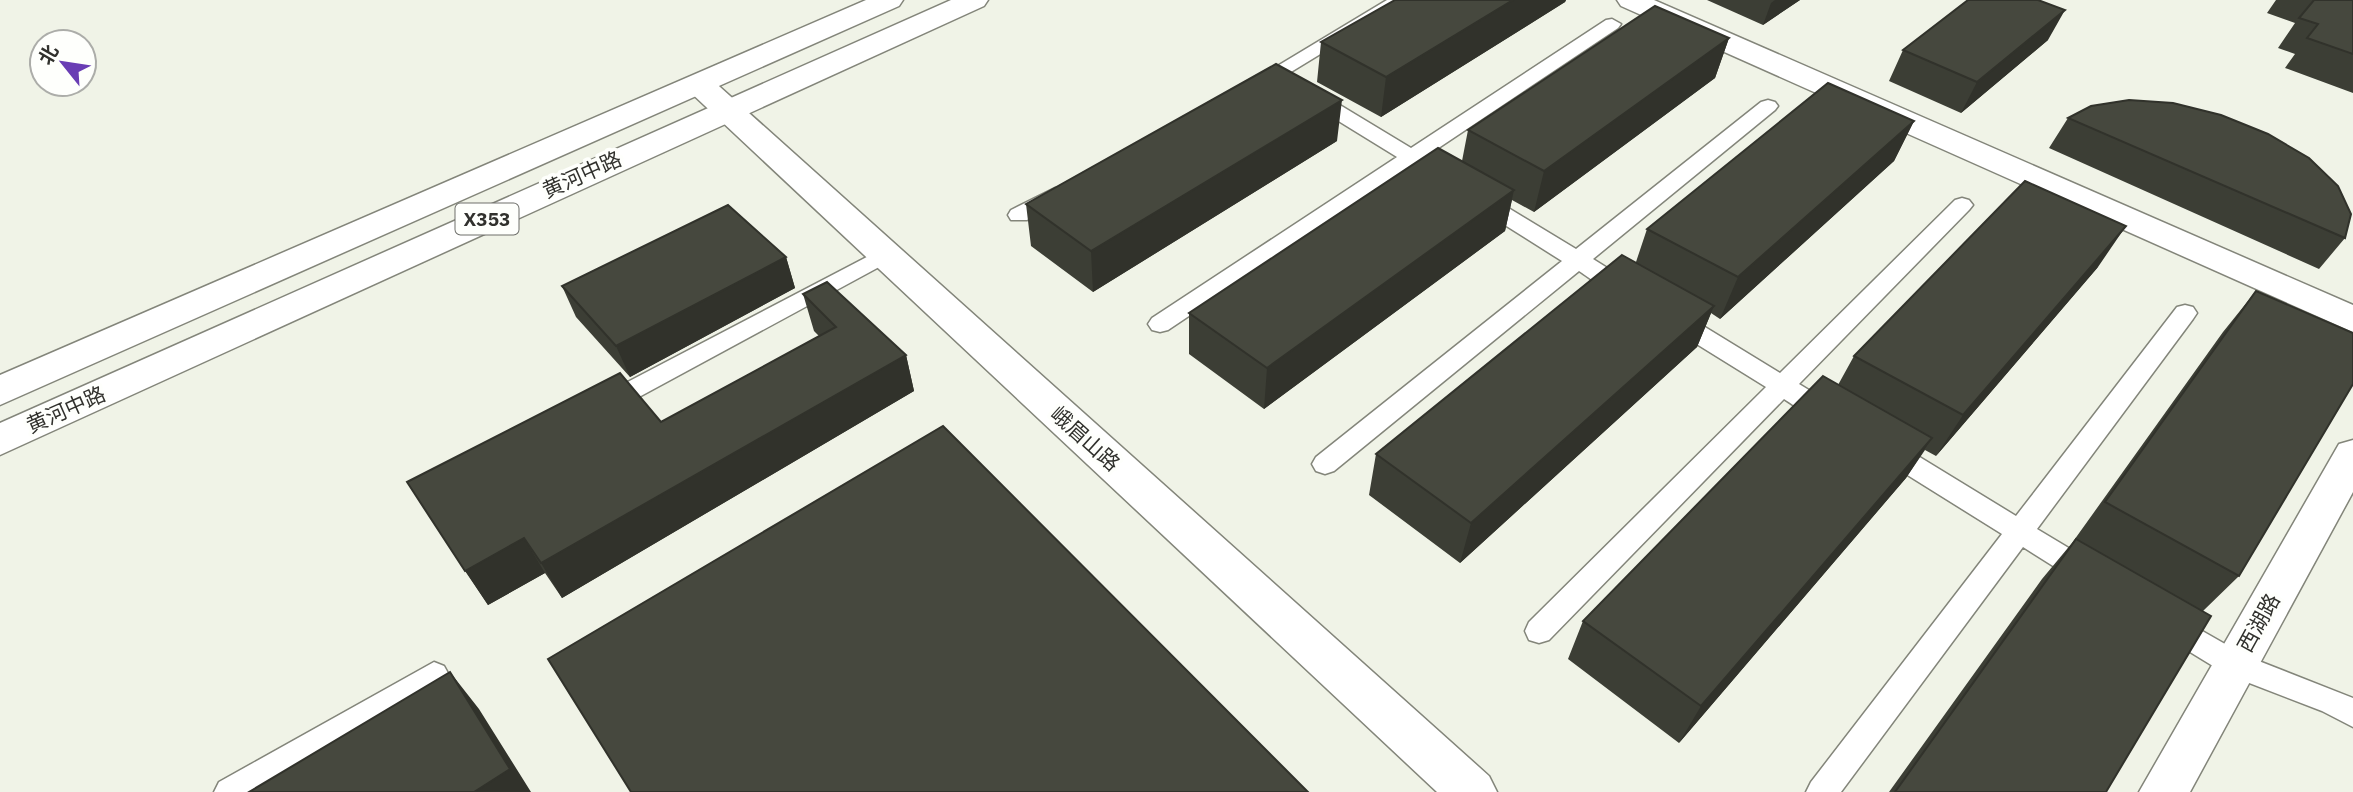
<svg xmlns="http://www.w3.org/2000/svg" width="2353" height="792" font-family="'IBM Plex Sans','Noto Sans SC',sans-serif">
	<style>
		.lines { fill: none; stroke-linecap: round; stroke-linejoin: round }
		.lane-casing { stroke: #83857a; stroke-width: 3 }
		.street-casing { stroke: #83857a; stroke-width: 3 }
		.primary-casing { stroke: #83857a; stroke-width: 3 }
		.lane { fill: #fff; fill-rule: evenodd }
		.street { fill: #fff; fill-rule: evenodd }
		.primary { fill: #fff; fill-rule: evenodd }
		.wall { fill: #3c3e35 }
		.shaded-wall { fill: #31322b }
		.building { fill: #46483e; stroke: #31322b; stroke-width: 2 }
		.labels { text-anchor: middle; stroke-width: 7; stroke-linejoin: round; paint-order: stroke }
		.shield { fill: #fefffc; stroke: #6e6f6b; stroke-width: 2 }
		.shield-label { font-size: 19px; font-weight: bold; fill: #31312d }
		.street-label { font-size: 21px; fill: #31312d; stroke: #fefffc }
	</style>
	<rect width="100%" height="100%" fill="#f0f3e7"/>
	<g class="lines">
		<defs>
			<path id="lane" d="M1387 0H1409L1263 89 1256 91 1246 85Z
				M1612 19 1621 24 1618 28 1425 157 1453 174 1456 179 1453 184H1439L1411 167 1168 330 1160 332 1152 330 1148 324 1152 318 1397 157 1306 101 1303 97 1306 93H1320L1411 148 1606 20Z
				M1768 100 1775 102 1778 106 1775 110 1593 259 1636 286 1639 291 1636 296C1617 302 1595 281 1579 271L1334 471 1325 474 1316 471 1312 464 1316 457 1562 261 1473 205 1469 200 1473 195H1487L1576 249 1761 102Z
				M1055 188 1062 190 1065 195 1062 200 1027 220H1011L1008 215 1011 210Z
				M1962 198 1969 200 1973 205 1969 210 1799 384 1840 409 1843 416 1840 423C1821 428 1800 409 1784 399L1549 640 1539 643 1529 640 1525 631 1529 622 1766 387 1666 325 1662 319 1666 313 1674 311 1682 313 1780 373 1955 200Z
				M884 248 892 250 895 255 892 260 615 410 606 413 597 410 594 404 597 398Z
				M2185 305 2193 307 2197 313 2193 319 2037 529 2097 565 2101 573 2097 581 2087 584 2077 581 2023 547 1841 792H1806L1811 782 2002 534 1877 456 1873 449 1877 442 1886 439 1895 442 2016 516 2177 307Z
				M2169 612 2246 656 2353 698V727L2322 711 2226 674 2159 633 2155 624 2159 615Z
				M434 662 444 666 449 675 444 684 259 792H214L219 782Z"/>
			<path id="street" d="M1617 0H1654L2353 305V332L1621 6Z
				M699 75 710 78 1489 776 1497 792H1437L688 90 684 84 688 78Z
				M2353 440V492L2190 792H2139L2339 444Z"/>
			<path id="primary" d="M866 0H903L899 6 0 405V375Z
				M951 0H988L984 6 0 455V423Z"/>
		</defs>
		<use href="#lane" class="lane-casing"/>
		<use href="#street" class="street-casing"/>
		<use href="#primary" class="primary-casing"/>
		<use href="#lane" class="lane"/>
		<use href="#street" class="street"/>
		<use href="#primary" class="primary"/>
	</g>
	<path class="wall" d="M1395 0H1566L1565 2 1381 117 1317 82 1321 42Z
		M1707 0H1800L1763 25Z
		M2276 0H2353V93L2285 68 2295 54 2278 48 2295 23 2267 13Z
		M1729 38 1715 78 1534 212 1512 200 1505 231 1264 409 1189 354V313L1462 161 1468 130Z
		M2048 40 1961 113 1889 81 1903 50Z
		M2068 118 2345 238 2319 269 2049 148Z
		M1914 121 1894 161 1720 319 1711 313 1697 347 1460 563 1369 495 1376 454 1636 262 1647 229Z
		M1337 141 1093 292 1031 246 1026 204Z
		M786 257 795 288 630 377 576 317 562 286Z
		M2098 267 1936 456 1925 450 1906 478 1679 743 1568 659 1583 621 1838 385 1854 356Z
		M2256 291 2239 576 2203 611 2106 792H1889L2042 579 2072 543 2223 332Z
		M803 294 906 355 914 391 562 598 545 573 488 605 407 482 661 422 819 336 814 331Z"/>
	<path class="shaded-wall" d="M1513 0H1566L1565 2 1381 117 1386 77Z
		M1775 0H1800L1763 25 1771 3Z
		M2065 10 2048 40 1961 113 1977 82Z
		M1729 38 1715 78 1534 212 1544 171Z
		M1342 100 1337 141 1093 292 1091 251Z
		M1914 121 1894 161 1720 319 1738 277Z
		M1514 190 1505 231 1264 409 1267 368Z
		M2126 226 2098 267 1936 456 1963 415Z
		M786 257 795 288 630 377 616 346Z
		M1714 306 1697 347 1460 563 1471 523Z
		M906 355 914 391 562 598 541 563Z
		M1932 438 1906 478 1679 743 1701 706Z
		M524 538 545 573 488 605 465 571Z
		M450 672 479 709 531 792H474Z"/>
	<path class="building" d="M1395 0H1513L1386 77 1321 42Z
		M1968 0H2038L2065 10 1977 82 1903 50Z
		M2314 0H2353V54L2307 38 2318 24 2299 18Z
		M1655 6 1729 38 1544 171 1468 130Z
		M1276 64 1342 100 1091 251 1026 204Z
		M1828 83 1914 121 1738 277 1647 229Z
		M2129 100 2173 103 2221 115 2268 134 2309 158 2338 186 2351 214 2345 238 2068 118 2091 106Z
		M1438 148 1514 190 1267 368 1189 313Z
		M2025 181 2126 226 1963 415 1854 356Z
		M728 205 786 257 616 346 562 286Z
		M1622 255 1714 306 1471 523 1376 454Z
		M827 282 906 355 541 563 524 538 465 571 407 482 620 373 661 422 836 327 803 294Z
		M2256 291 2353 333V384L2239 576 2105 502Z
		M1823 376 1932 438 1701 706 1583 621Z
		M943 426 1308 792H631L548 659Z
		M2076 539 2211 616 2106 792H1895Z
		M450 672 510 769 474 792H249Z"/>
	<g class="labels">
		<rect class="shield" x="455.5" y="203.5" width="63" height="31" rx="5"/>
		<g class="shield-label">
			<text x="487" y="226">X353</text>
		</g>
		<g class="street-label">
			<text transform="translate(582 175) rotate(-24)" y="7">黄河中路</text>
			<text transform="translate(66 410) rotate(-24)" y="7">黄河中路</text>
			<text transform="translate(1085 439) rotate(42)" y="7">峨眉山路</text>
			<text transform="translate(2259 623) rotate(-61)" y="7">西湖路</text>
		</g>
	</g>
	<g transform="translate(63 63) rotate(300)"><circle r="33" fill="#fefffc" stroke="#acada9" stroke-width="2"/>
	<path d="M0-5L12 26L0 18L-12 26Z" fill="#693db4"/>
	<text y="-10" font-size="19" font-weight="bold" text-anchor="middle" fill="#31312d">北</text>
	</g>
</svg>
